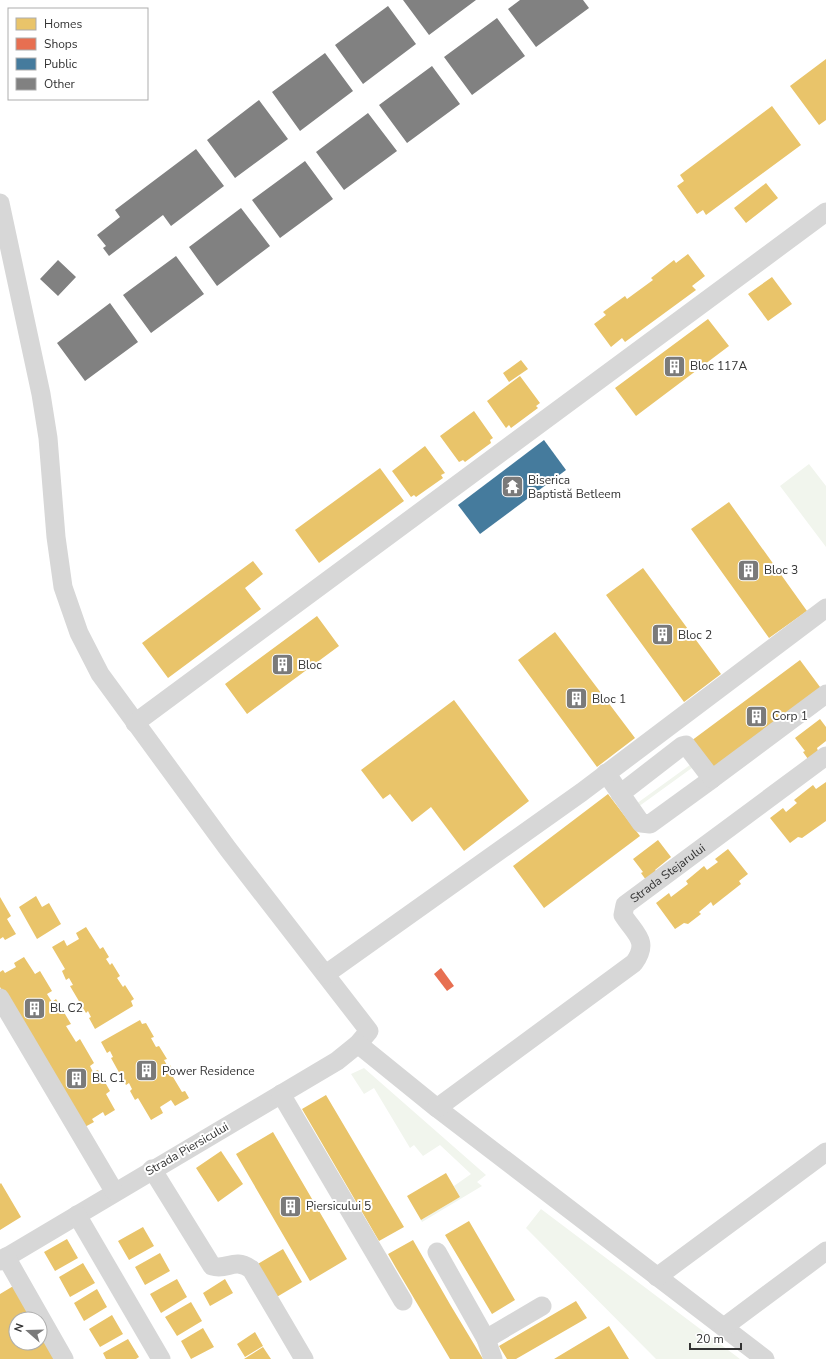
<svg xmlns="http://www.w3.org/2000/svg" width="826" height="1359" font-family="'Nunito Sans',sans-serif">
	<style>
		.green { fill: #f1f5ed }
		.homes { fill: #e9c46a }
		.shops { fill: #e76f51 }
		.public { fill: #457b9d }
		.building { fill: #818181 }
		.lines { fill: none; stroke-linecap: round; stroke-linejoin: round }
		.street { stroke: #d7d7d7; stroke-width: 19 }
		.labels { text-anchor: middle; stroke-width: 4; stroke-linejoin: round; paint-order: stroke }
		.poi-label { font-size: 12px; fill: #333; stroke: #fff; text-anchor: start }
		.street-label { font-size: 12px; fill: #333; stroke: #fff }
	</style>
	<rect width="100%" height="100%" fill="#fff"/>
	<path class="green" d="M809 464 826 486V547L780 486Z
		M694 762 696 765 638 807 636 804Z
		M364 1068 486 1175 477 1182 482 1186 422 1222 421 1220 460 1197 454 1186 471 1174 440 1145 423 1156 414 1145 410 1148 374 1088 364 1094 351 1074Z
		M541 1209 740 1359H656L526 1228Z"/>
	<path class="homes" d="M826 59V120L819 125 790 86Z
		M772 106 801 145 706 215 703 210 697 214 677 186 684 181 680 175Z
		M766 183 778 198 746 223 734 208Z
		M688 254 705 276 692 286 696 290 625 342 622 338 611 347 594 324 606 315 603 312 625 296 627 299 653 280 651 278 674 260 676 263Z
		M772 277 792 304 768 321 748 294Z
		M708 319 729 346 636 416 615 388Z
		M521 360 528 369 509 382 503 373Z
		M520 376 540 403 536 406 538 408 511 428 509 425 506 428 487 401Z
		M474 411 493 438 490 440 491 443 465 462 463 460 459 462 440 436Z
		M425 446 445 473 441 475 443 478 416 497 414 495 411 497 392 471Z
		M380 468 404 501 319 563 295 530Z
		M729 502 807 611 769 638 691 529Z
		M253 561 263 574 245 588 261 609 168 678 142 643Z
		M643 568 721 674 684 702 606 595Z
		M317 616 339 646 247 714 225 684Z
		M555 632 635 738 597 767 518 660Z
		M800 660 823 691 714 772 691 741Z
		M454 700 529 801 464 851 431 807 412 822 390 794 383 799 361 770Z
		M820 719 826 727V741L817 748 818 751 808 759 803 752 805 751 795 738Z
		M826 782V821L802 838 798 837 790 843 770 818 783 808 786 812 797 803 794 800 813 785 816 789Z
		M608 794 640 836 544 908 513 866Z
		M658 840 671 857 655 870 657 872 646 880 641 873 643 872 633 859Z
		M728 849 748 874 739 881 741 884 713 906 711 902 699 912 701 914 688 924 684 923 675 929 656 903 669 893 671 897 688 884 686 881 704 866 707 870 718 862 715 859Z
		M36 896 42 907 49 903 61 924 37 939 19 907Z
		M0 897 11 916 7 919 16 934 5 940 3 937 0 939Z
		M86 927 100 949 103 947 109 957 106 959 110 965 112 963 120 976 117 978 123 987 125 985 134 999 131 1001 133 1006 95 1029 89 1018 91 1017 88 1011 86 1013 70 986 73 985 69 978 66 980 62 971 65 969 52 947 64 940 67 946 79 939 76 933Z
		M24 957 35 974 40 971 52 991 47 994 52 1002 56 999 71 1024 66 1026 76 1042 80 1039 94 1063 90 1066 93 1072 98 1070 110 1091 106 1094 115 1110 105 1116 103 1112 92 1119 94 1122 83 1128 0 987V972L3 970 5 973 16 967 14 963Z
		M140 1020 142 1024 146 1023 154 1037 151 1038 156 1047 159 1046 167 1059 164 1060 168 1067 170 1065 176 1075 173 1077 182 1092 185 1091 189 1098 175 1106 171 1100 160 1107 163 1113 151 1120 138 1098 135 1100 130 1091 132 1089 129 1083 126 1085 111 1058 113 1057 110 1051 107 1053 101 1042Z
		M326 1095 404 1227 379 1241 302 1109Z
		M273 1132 347 1259 310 1281 236 1154Z
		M221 1151 243 1184 218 1202 196 1168Z
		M446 1173 460 1197 421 1220 407 1196Z
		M1 1183 21 1217 0 1230V1184Z
		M469 1221 515 1300 492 1314 445 1235Z
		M143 1227 154 1246 129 1260 118 1241Z
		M67 1239 78 1258 55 1271 44 1252Z
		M413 1240 451 1306 483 1359H450L396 1268 388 1254Z
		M283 1249 302 1282 275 1298 256 1265Z
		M160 1253 170 1271 145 1285 135 1267Z
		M83 1263 95 1283 70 1297 59 1277Z
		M177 1279 187 1297 161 1313 150 1294Z
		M225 1279 233 1293 210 1306 203 1293Z
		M15 1285 31 1313 25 1316 26 1319H16V1343H40L44 1340 55 1359H0V1294Z
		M97 1289 107 1307 84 1321 74 1303Z
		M576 1301 587 1318 516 1359H507L499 1346Z
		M191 1302 202 1321 177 1336 165 1317Z
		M112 1315 123 1334 100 1347 89 1329Z
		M609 1326 629 1359H554Z
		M203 1328 214 1347 191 1359 181 1341Z
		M255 1332 263 1346 245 1357 237 1344Z
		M128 1339 139 1357 136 1359H106L103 1353Z
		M263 1347 271 1359H244Z"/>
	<path class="shops" d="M441 968 454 986 447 991 434 974Z"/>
	<path class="public" d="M544 440 566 470 480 534 458 505Z"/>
	<path class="building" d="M403 0H476L429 35Z
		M520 0H583L589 8 536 47 508 9Z
		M388 6 416 44 363 84 335 45Z
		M497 18 525 56 472 95 444 57Z
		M325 53 353 91 300 131 272 92Z
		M432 66 460 104 407 143 379 105Z
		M259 100 288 139 235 178 207 140Z
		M368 113 397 151 344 190 316 152Z
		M196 149 224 186 171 226 163 215 109 256 103 248 106 246 97 235 120 217 115 210Z
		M305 161 333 199 280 238 252 200Z
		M241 208 270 246 217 286 189 247Z
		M176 256 204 294 151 333 123 295Z
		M58 260 76 277 58 296 40 279Z
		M110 303 138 342 85 381 57 343Z"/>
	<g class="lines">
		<g class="street">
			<path d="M0 203 41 394 48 438 56 537 63 587 79 633 100 674 228 849 369 1031 358 1044 337 1061 0 1261"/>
			<path d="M135 723 826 212"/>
			<path d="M606 773 641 823 650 824 712 779 686 745 682 746 620 794"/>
			<path d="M712 779 826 694"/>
			<path d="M326 974 582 792 826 608"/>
			<path d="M0 998 114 1191"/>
			<path d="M358 1044 437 1108 765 1359"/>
			<path d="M281 1094 403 1301"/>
			<path id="s1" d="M437 1108 634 963C650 941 635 934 623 915L625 905 826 756"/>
			<path d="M152 1169 212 1266C228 1271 233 1257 251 1269L304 1359"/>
			<path d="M77 1215 161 1359"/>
			<path d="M437 1252 486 1339 493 1359"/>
			<path d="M6 1257 64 1359"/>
			<path d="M657 1277 826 1152"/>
			<path d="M724 1327 826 1251"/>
			<path d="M486 1339 542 1306"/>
		</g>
	</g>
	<defs>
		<symbol id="building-square" viewBox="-11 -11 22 22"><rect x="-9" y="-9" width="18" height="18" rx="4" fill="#7a7a7a" stroke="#fff"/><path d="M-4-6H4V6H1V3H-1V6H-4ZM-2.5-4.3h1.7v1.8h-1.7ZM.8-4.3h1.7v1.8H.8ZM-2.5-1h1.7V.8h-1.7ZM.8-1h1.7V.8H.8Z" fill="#fff"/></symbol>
		<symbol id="temple-square" viewBox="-11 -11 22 22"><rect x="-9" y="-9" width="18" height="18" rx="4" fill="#7a7a7a" stroke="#fff"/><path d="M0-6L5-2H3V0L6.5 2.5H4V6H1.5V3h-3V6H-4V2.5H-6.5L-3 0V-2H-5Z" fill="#fff"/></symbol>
	</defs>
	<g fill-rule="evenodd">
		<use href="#building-square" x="662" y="354" width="25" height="25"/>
		<use href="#temple-square" x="500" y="474" width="25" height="25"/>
		<use href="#building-square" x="736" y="558" width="25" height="25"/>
		<use href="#building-square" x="650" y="622" width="25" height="25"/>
		<use href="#building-square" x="270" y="652" width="25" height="25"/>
		<use href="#building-square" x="564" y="686" width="25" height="25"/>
		<use href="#building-square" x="744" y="704" width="25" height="25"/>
		<use href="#building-square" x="22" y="996" width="25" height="25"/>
		<use href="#building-square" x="134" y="1058" width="25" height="25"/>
		<use href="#building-square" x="64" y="1066" width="25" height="25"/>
		<use href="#building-square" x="278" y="1194" width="25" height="25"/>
	</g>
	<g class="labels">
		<g class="poi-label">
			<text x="690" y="370">Bloc 117A</text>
			<text x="528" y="484">Biserica<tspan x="528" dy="14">Baptistă Betleem</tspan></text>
			<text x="764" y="574">Bloc 3</text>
			<text x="678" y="639">Bloc 2</text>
			<text x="298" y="669">Bloc</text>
			<text x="592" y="703">Bloc 1</text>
			<text x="772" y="720">Corp 1</text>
			<text x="50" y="1012">Bl. C2</text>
			<text x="162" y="1075">Power Residence</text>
			<text x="92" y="1082">Bl. C1</text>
			<text x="306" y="1210">Piersicului 5</text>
		</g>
		<g class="street-label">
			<text dy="4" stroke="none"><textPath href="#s1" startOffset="363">Strada Stejarului</textPath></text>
			<text transform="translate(187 1149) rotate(-30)" y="4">Strada Piersicului</text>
		</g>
	</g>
	<rect x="8" y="8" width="140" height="92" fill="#ffffff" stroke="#adadad"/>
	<rect x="16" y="18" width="20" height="12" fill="#e9c46a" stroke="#adadad"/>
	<text x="44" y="28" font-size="12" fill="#333333">Homes</text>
	<rect x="16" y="38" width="20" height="12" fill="#e76f51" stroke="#adadad"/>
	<text x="44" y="48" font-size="12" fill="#333333">Shops</text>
	<rect x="16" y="58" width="20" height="12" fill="#457b9d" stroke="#adadad"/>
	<text x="44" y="68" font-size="12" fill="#333333">Public</text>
	<rect x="16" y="78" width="20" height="12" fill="#818181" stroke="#adadad"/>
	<text x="44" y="88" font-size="12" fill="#333333">Other</text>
	<g transform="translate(28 1331) rotate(290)"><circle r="19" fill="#ffffff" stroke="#adadad"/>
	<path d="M0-3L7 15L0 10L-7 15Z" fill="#7a7a7a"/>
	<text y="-6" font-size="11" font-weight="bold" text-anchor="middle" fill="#333333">N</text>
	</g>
	<path d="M690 1343v6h51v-6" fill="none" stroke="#333333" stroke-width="2"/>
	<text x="696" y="1343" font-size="12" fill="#333333" stroke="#ffffff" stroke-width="3" paint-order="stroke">20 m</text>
</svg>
